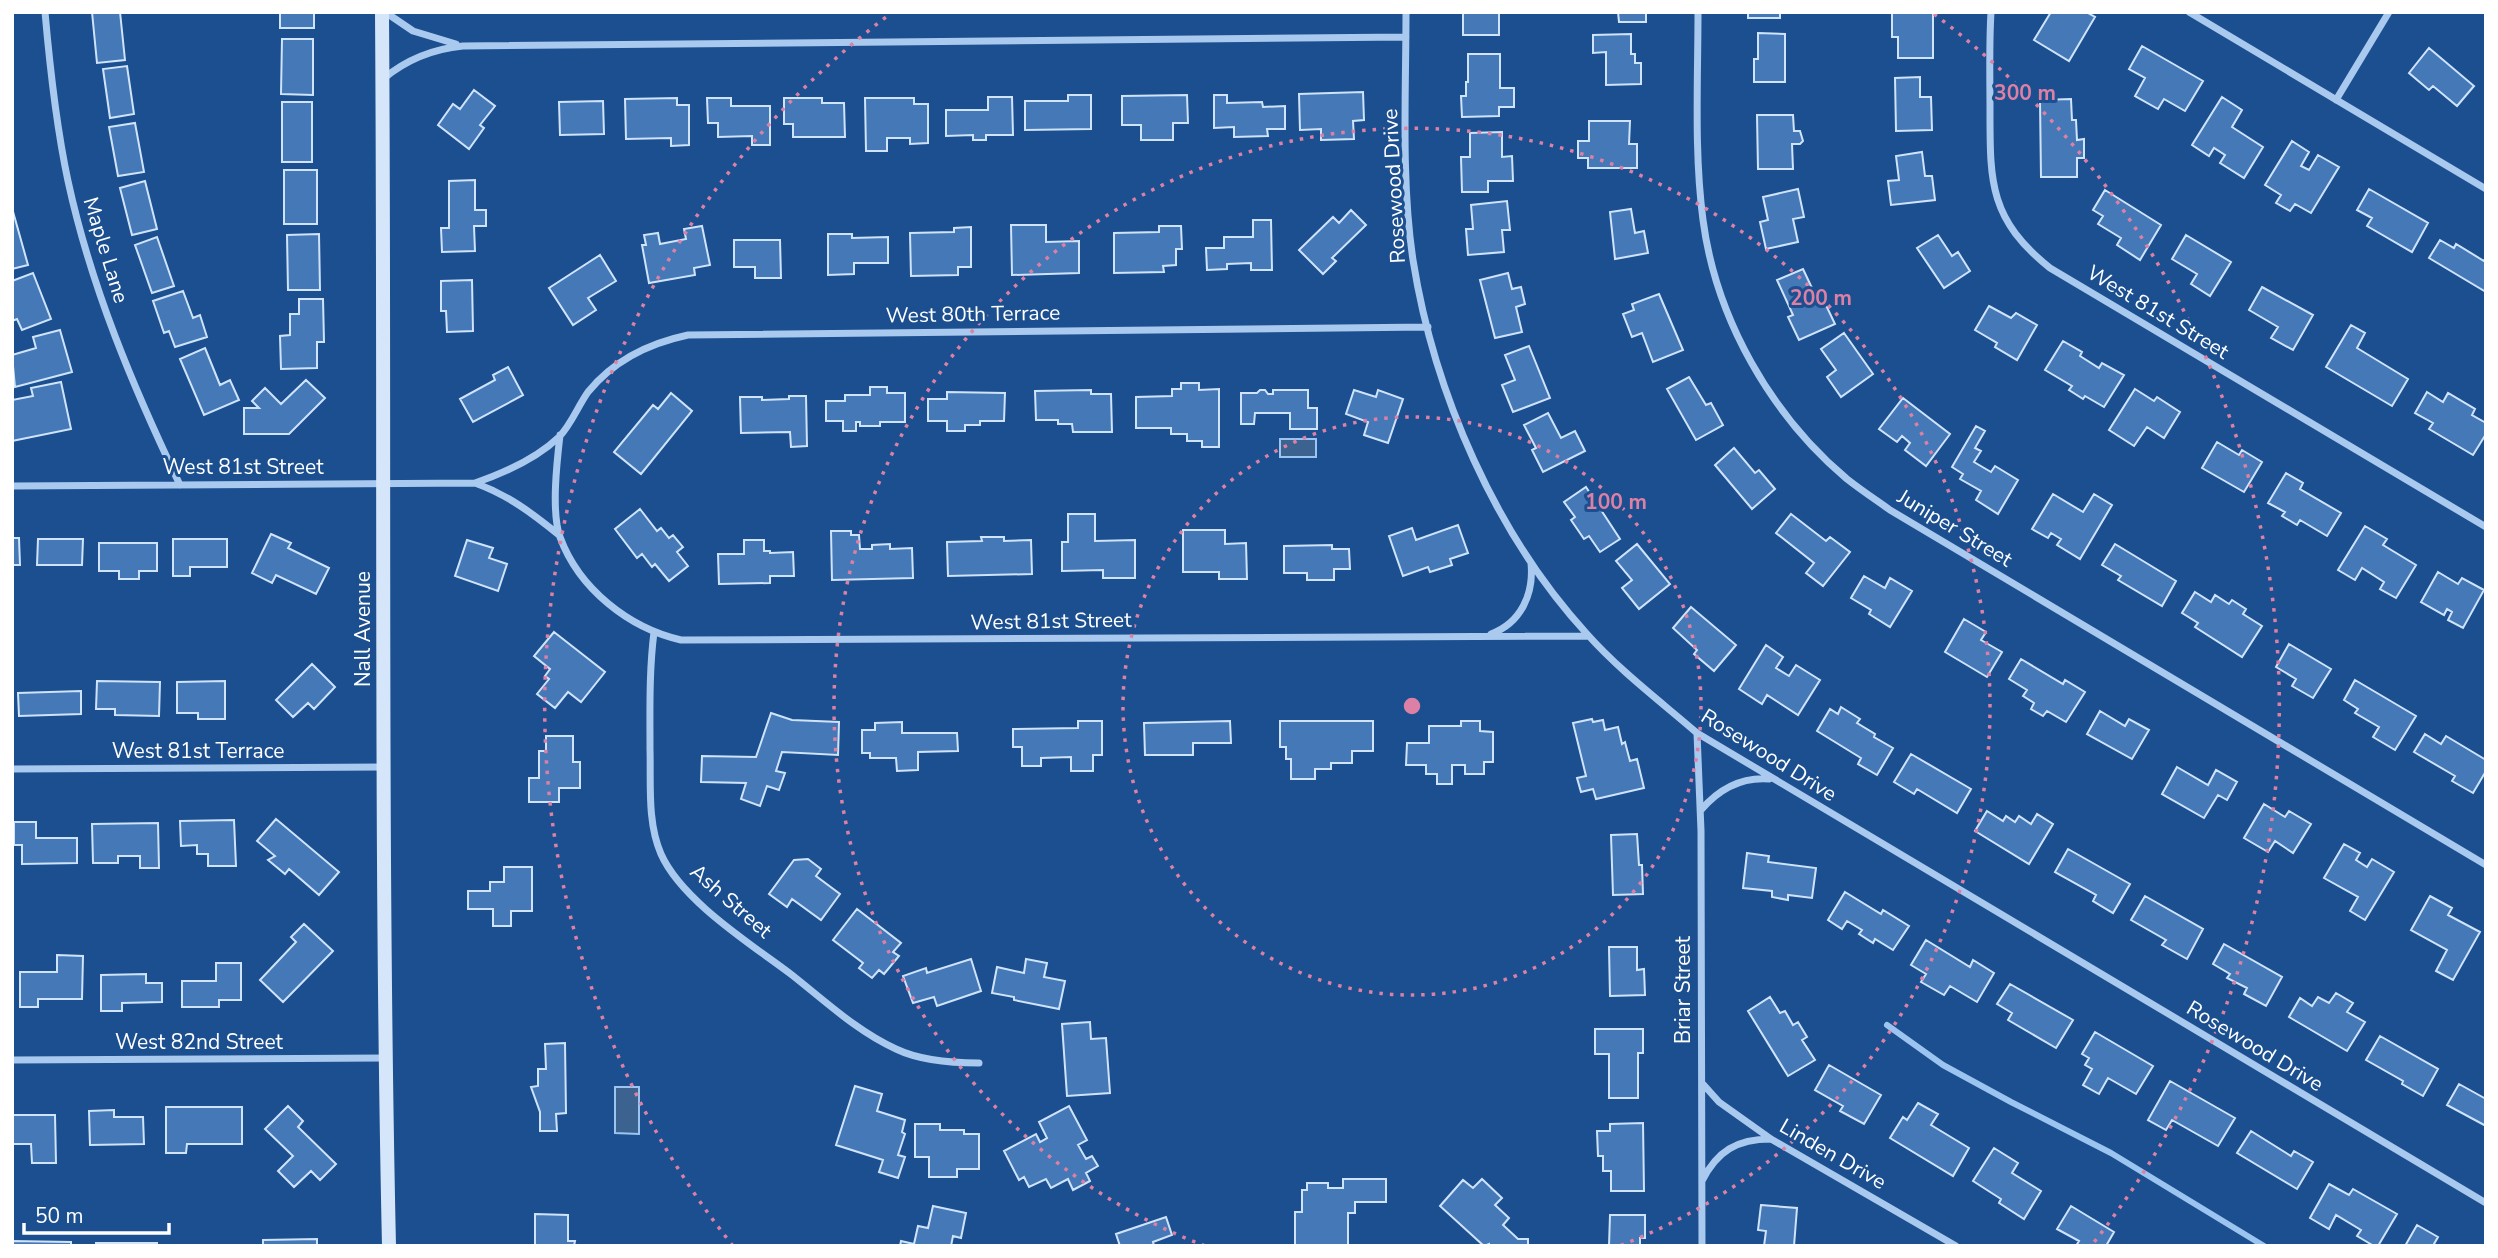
<svg xmlns="http://www.w3.org/2000/svg" width="2498" height="1258" font-family="'Nunito Sans',sans-serif">
	<style>
		.water { fill: #3c6290; stroke: #9cc4f0; stroke-width: 2 }
		.lines { fill: none; stroke-linecap: round; stroke-linejoin: round }
		.stream { stroke: #9cc4f0; stroke-width: 6 }
		.building { fill: #4478b7; stroke: #cfe3fa; stroke-width: 2 }
		.minor { stroke: #a9c9ee; stroke-width: 7 }
		.secondary { stroke: #d6e6fa; stroke-width: 14 }
		.ring { fill: none; stroke: #dd80a5; stroke-width: 3.5; stroke-dasharray: 3.5 7 }
		.labels { text-anchor: middle; stroke-width: 6; stroke-linejoin: round; paint-order: stroke }
		.street-label { font-size: 21px; fill: #fff; stroke: #1b4f8f }
		.centre { fill: #dd80a5; stroke: #1b4f8f; stroke-width: 3.5 }
		.ring-label { font-size: 21px; text-anchor: middle; font-weight: bold; fill: #dd80a5; stroke: #1b4f8f; stroke-width: 6; stroke-linejoin: round; paint-order: stroke }
	</style>
	<rect width="100%" height="100%" fill="#1b4f8f"/>
	<path class="water" d="M1280 439H1316V457H1280Z
		M615 1087H639V1134L615 1133Z"/>
	<g class="lines">
		<path class="stream" d="M1887 1025 1943 1065 2011 1102 2111 1153 2264 1246"/>
	</g>
	<path class="building" d="M92 12H120L125 60 97 63Z
		M280 12H314V28H280Z
		M1463 12H1499V35H1463Z
		M1618 12H1646V22H1619Z
		M1748 12H1780V18H1748Z
		M1892 12H1933V58H1898V37H1892Z
		M2051 12H2086L2095 17 2069 61 2034 40Z
		M1758 33 1785 34V82H1754V59H1758Z
		M1631 34V54H1635V63H1641V84L1606 85V52L1593 53V35Z
		M282 39H313V95L281 94Z
		M2142 46 2203 81 2185 111 2164 99 2158 109 2135 96 2145 78 2129 69Z
		M2429 48 2474 86 2457 106 2433 86 2429 90 2409 73Z
		M1468 54H1500V88H1514V107H1499V116L1462 117 1461 96H1466V82H1468Z
		M127 66 134 114 110 118 103 69Z
		M1920 77V97H1931L1932 130 1896 131 1895 78Z
		M474 90 495 106 480 125 484 128 469 149 438 125 453 104 460 109Z
		M1363 92 1364 120 1353 121 1354 139 1321 140V129L1300 130 1299 94Z
		M1068 95H1091V129L1025 130V101H1068Z
		M1187 95 1188 123H1173V140H1141V125H1122V96Z
		M1214 95H1227V103L1262 102 1263 107 1285 106V129H1267L1268 136 1234 137V127L1214 128Z
		M988 97H1012L1013 135H986V140H973V135L946 136V110H988Z
		M2222 97 2242 110 2232 127 2263 147 2244 178 2220 163 2225 155 2214 148 2209 156 2192 145Z
		M677 98V105H689V145L671 146V138L626 139 625 99Z
		M707 98H731V106H770V145H752V136L718 137V123H708Z
		M784 98H822V103H844L845 137H793V124H784Z
		M865 98H914V104H928V143L910 144V138H887V151H866Z
		M2071 99 2072 120H2076L2077 140 2084 139V158H2077V177H2041L2040 100Z
		M603 101 604 134 560 135 559 102Z
		M282 102H312V162H282Z
		M1757 115H1793L1794 131H1800L1803 141 1800 144H1792L1793 169H1758Z
		M1589 121H1630L1629 144H1637V168H1588V158H1578V141H1589Z
		M135 123 144 172 118 176 109 127Z
		M1502 132V157L1512 156 1513 181H1488V192H1462L1461 157H1470V133Z
		M2292 141 2309 152 2301 166 2309 170 2318 155 2339 167 2311 213 2295 204 2290 211 2276 203 2281 195 2265 185Z
		M1922 152 1925 176H1932L1935 200 1891 205 1888 181 1899 180 1896 156Z
		M284 170H317V224H284Z
		M475 180V210H486V226H474L475 251 442 252 441 228H449V181Z
		M145 181 157 229 132 235 120 188Z
		M1798 189 1804 217 1793 219 1798 242 1766 249 1760 222 1768 220 1763 197Z
		M2369 189 2428 223 2412 252 2367 226 2372 218 2357 210Z
		M2105 190 2161 225 2140 260 2117 245 2121 238 2098 224 2103 216 2093 210Z
		M1507 201 1510 230H1502L1504 252 1468 255 1466 229H1473L1471 205Z
		M12 208 28 265 12 269Z
		M1631 209 1635 233 1644 231 1648 253 1615 259 1610 212Z
		M1351 210 1366 225 1332 258 1336 261 1323 274 1299 250 1333 217 1339 223Z
		M1253 220H1271L1272 270H1251V263L1227 264V269L1207 270 1206 248H1224V237H1253Z
		M1011 225H1046V242L1079 241V273L1012 275Z
		M702 226 710 265 694 268 695 275 649 283 642 245H646L644 235 658 233 660 244 686 239 684 229Z
		M1159 226H1181L1182 249H1176V265L1163 266 1164 272 1114 273V233L1159 232Z
		M971 227V267H958V275L911 276 910 233 954 232V228Z
		M319 234 320 290H288L287 235Z
		M828 234H852V238L888 237V263H854V274L828 275Z
		M1938 235 1952 256 1958 252 1970 271 1944 288 1917 248Z
		M2186 235 2231 262 2210 296 2191 284 2197 274 2172 259Z
		M157 237 174 286 152 293 135 245Z
		M734 240H780L781 278H755V267H734Z
		M2440 240 2454 248 2456 244 2484 261 2486 257V292L2429 258Z
		M600 255 616 281 588 298 596 310 573 325 549 288Z
		M1803 269 1819 303 1824 301 1835 324 1799 340 1788 317 1793 315 1777 280Z
		M33 273 51 319 22 330 17 319 12 321V281Z
		M1508 273 1512 289 1521 287 1525 304 1516 307 1522 332 1495 338 1480 280Z
		M472 280 473 331 447 332 446 311H441V281Z
		M2262 287 2313 315 2293 350 2271 338 2278 327 2249 310Z
		M183 291 193 318 200 315 207 337 175 347 169 331 164 333 153 301Z
		M1659 294 1683 350 1653 362 1642 333 1632 337 1623 314 1634 310 1632 304Z
		M299 299H323L324 342H317V368L281 369 280 336 290 335V314H299Z
		M1989 306 2011 318 2016 313 2037 325 2017 360 1995 347 1997 343 1975 330Z
		M2351 325 2365 333 2357 348 2408 379 2392 406 2326 367Z
		M60 330 72 372 15 387 12 355 36 348 33 337Z
		M1844 333 1873 374 1841 397 1827 377 1836 370 1821 349Z
		M2063 341 2082 352 2080 356 2099 368 2102 363 2124 375 2104 407 2085 396 2083 399 2069 390 2072 386 2045 370Z
		M1529 346 1550 398 1513 412 1502 385 1515 380 1505 355Z
		M205 348 220 385 230 380 239 400 204 415 180 359Z
		M508 367 523 395 473 422 460 399 495 380 493 375Z
		M1689 377 1706 405 1711 403 1723 425 1696 440 1667 389Z
		M306 380 325 398 289 434H244V408H259L252 401 265 388 281 404Z
		M61 382 71 429 12 441V400L33 396 31 388Z
		M1181 383H1199V390L1219 389V447H1202V441H1187V434H1171V428H1136V397L1172 396V389H1181Z
		M870 387H887V393H905V422H880V426H860V422H856V431H843V421H826V401H845V395H870Z
		M2135 389 2154 401 2157 397 2180 412 2164 438 2147 427 2134 446 2109 430Z
		M1091 390V394H1111L1112 432H1073L1072 424H1058V420H1036L1035 391Z
		M1260 390H1265L1268 394H1273V390H1308V408H1317V429H1290V413H1255L1254 424H1241V393H1257Z
		M1354 390 1376 397 1378 390 1403 399 1388 443 1364 435 1368 422 1346 414Z
		M947 392 1005 393 1004 421H980V425H965V431H947V421H928V399H947Z
		M2427 392 2443 402 2448 393 2475 409 2472 415 2486 423V434L2473 455 2429 429 2433 423 2415 413Z
		M671 393 692 411 641 474 614 452 653 405 658 409Z
		M789 396H806L807 446 791 447 790 432 741 433 740 397H762V400L789 399Z
		M1903 398 1950 434 1926 466 1905 450 1910 443 1902 436 1897 442 1879 429Z
		M1548 413 1561 438 1575 431 1585 451 1543 472 1532 450 1536 448 1524 425Z
		M1976 426 1985 431 1975 448 1981 451 1974 462 1991 472 1995 466 2018 480 1998 514 1976 500 1981 491 1960 479 1963 474 1952 467Z
		M2217 442 2239 455 2242 450 2262 462 2244 492 2202 468Z
		M1734 448 1755 473 1759 470 1775 489 1752 509 1715 465Z
		M2286 473 2303 483 2300 489 2341 513 2327 536 2300 520 2297 525 2282 516 2285 512 2268 503Z
		M1586 487 1620 539 1600 552 1589 536 1584 539 1571 520 1575 517 1564 502Z
		M2053 494 2083 512 2094 494 2112 505 2080 559 2057 545 2061 539 2051 533 2048 538 2032 529Z
		M640 509 657 531 661 528 669 538 673 535 683 547 677 552 688 566 669 581 655 564 652 567 642 554 637 558 615 529Z
		M1068 514H1095V541L1135 540V578H1103V570L1062 571V542H1068Z
		M1791 514 1826 541 1830 537 1850 552 1823 586 1806 573 1814 563 1776 533Z
		M1458 525 1468 553 1450 559 1452 565 1430 572 1428 567 1403 576 1389 536 1412 528 1416 540Z
		M2365 526 2387 539 2383 545 2416 565 2396 598 2380 589 2384 582 2362 568 2355 580 2338 570Z
		M1183 530H1225V544L1246 543 1247 579H1219V572H1183Z
		M831 531H851V535H859L860 549H872V545L890 544V549L912 548 913 578 832 580Z
		M271 534 291 543 288 548 329 568 316 594 276 575 272 583 252 573Z
		M981 537H1004V541L1031 540 1032 574 948 576 947 542 982 541Z
		M12 538H19L20 565H12Z
		M38 539H83L82 565H37Z
		M173 539H227V567H190V576H173Z
		M467 540 493 548 489 558 507 564 498 591 455 576Z
		M744 540H764V551H770V553L793 552 794 576H770V583L719 584 718 554H744Z
		M99 543H157V571H139V579H119V571H99Z
		M1637 544 1670 584 1639 609 1622 588 1632 580 1616 561Z
		M2115 544 2176 581 2162 606 2118 580 2121 576 2102 565Z
		M1332 545V549H1349L1350 569H1334V580H1307V573H1284V546Z
		M2438 572 2458 584 2462 578 2484 590 2463 628 2448 620 2452 612 2447 609 2444 615 2421 602Z
		M1864 576 1885 588 1890 578 1912 591 1890 627 1869 614 1871 610 1851 598Z
		M2195 592 2211 602 2215 595 2229 604 2232 600 2246 609 2243 614 2262 626 2242 657 2195 627 2198 623 2182 613Z
		M1691 607 1736 645 1714 671 1694 654 1697 650 1673 628Z
		M1964 619 1986 632 1981 640 2002 652 1987 677 1945 652Z
		M554 632 605 672 581 702 568 692 555 708 537 694 549 679 545 676 550 669 534 656Z
		M2289 644 2331 669 2313 698 2292 686 2296 679 2276 667Z
		M1766 645 1783 657 1776 668 1789 676 1796 665 1820 680 1798 715 1767 695 1762 704 1739 689Z
		M2021 659 2063 684 2065 680 2085 692 2066 722 2047 711 2043 716 2031 709 2034 703 2023 696 2027 690 2009 679Z
		M312 664 335 687 314 709 308 703 293 717 276 700Z
		M2355 680 2416 716 2395 750 2373 737 2379 727 2355 713 2358 709 2344 700Z
		M97 681 160 682 159 716 115 715V709H96Z
		M225 681V719H198V713H177V682Z
		M81 691V714L19 716 18 693Z
		M1841 707 1860 719 1857 723 1875 734 1874 737 1893 748 1877 775 1858 764 1861 758 1817 731 1830 709 1838 714Z
		M2100 711 2125 726 2129 719 2149 730 2132 759 2087 734Z
		M771 713 792 720 839 722 838 755 782 752 776 771 785 773 779 790 767 786 760 806 741 799 746 783 701 782 702 756 756 757Z
		M1592 719 1593 722 1603 720 1605 730 1618 727 1622 744 1625 742 1630 761 1637 759 1644 788 1596 799 1593 789 1581 792 1577 778 1586 776 1573 723Z
		M1078 721H1102V755H1093V771H1071V757L1041 758V766H1022V747H1013V729L1078 728Z
		M1230 721 1231 743H1193V755H1145L1144 723Z
		M1280 721H1373V751H1352V763H1331V769H1315V779H1291V759H1286V747H1280Z
		M1461 721H1480V731L1493 732V762H1484V774H1465V765H1452V784H1437V774H1426V765H1406L1407 743H1429V726H1461Z
		M902 722V733H957L958 751 918 752V770L897 771 896 758H870V753H862V730H875V723Z
		M2425 734 2441 744 2446 736 2486 760V771L2473 793 2452 781 2455 776 2414 752Z
		M546 736H573V762H580V788H559V802H529V778H539V751H546Z
		M1911 754 1971 789 1957 813 1917 789 1914 794 1894 782Z
		M2177 767 2208 785 2216 770 2237 782 2227 800 2218 795 2204 818 2162 794Z
		M2264 804 2285 817 2289 811 2311 824 2293 853 2275 841 2268 852 2244 838Z
		M1987 811 2003 821 2006 816 2015 822 2019 816 2031 824 2037 814 2053 824 2029 864 1975 831Z
		M276 819 339 872 319 895 289 869 285 874 268 860 275 856 257 841Z
		M234 820 236 866H208V854H197V845L181 846 180 821Z
		M14 822H36V838H77V863L22 864V845H14Z
		M158 823 159 868H140V856H118V863H93L92 824Z
		M1637 834 1639 865H1642L1643 894 1613 895 1611 835Z
		M2344 844 2360 853 2356 860 2367 867 2372 859 2394 872 2365 920 2350 911 2358 897 2324 878Z
		M2068 849 2130 884 2113 913 2093 901 2096 895 2055 872Z
		M1747 853 1769 856 1768 862 1816 868 1812 898 1788 895V900L1772 897V891L1743 888Z
		M808 859 821 869 816 876 840 894 821 920 792 899 787 907 769 894 794 860Z
		M504 867H532V911H511V926H493V909H468V891H490V882H504Z
		M1845 892 1881 914 1883 910 1909 926 1893 950 1875 939 1873 943 1859 934 1862 930 1847 921 1842 929 1828 920Z
		M2145 896 2203 929 2187 959 2162 945 2166 940 2131 920Z
		M2430 896 2452 908 2448 915 2480 932 2453 980 2436 971 2447 950 2411 930Z
		M857 909 901 943 893 952 899 956 884 974 879 970 872 978 859 968 863 963 833 940Z
		M304 924 333 951 283 1002 260 980 296 942 291 937Z
		M1926 940 1970 967 1973 960 1994 973 1977 1002 1950 986 1944 995 1921 982 1926 974 1911 965Z
		M2224 944 2282 977 2266 1006 2244 994 2247 988 2227 978 2230 974 2213 964Z
		M1609 947H1637V970L1644 969 1645 995 1610 996Z
		M57 955 83 956 82 999H38V1007H20V972H57Z
		M971 959 981 991 937 1006 934 997 913 1003 903 976 926 968 927 973Z
		M1026 959 1047 963 1044 977 1065 981 1059 1009 1014 1000V997L992 993 997 967 1024 973Z
		M216 963H241V1000H219V1007H182V981H216Z
		M146 974V983H162V1002L122 1003V1011H101V975Z
		M2010 984 2073 1020 2056 1048 2008 1020 2012 1013 1997 1004Z
		M2336 993 2353 1003 2347 1012 2365 1022 2347 1051 2289 1017 2300 998 2312 1006 2318 997 2329 1003Z
		M1770 997 1780 1013 1785 1011 1793 1025 1798 1022 1807 1037 1802 1040 1815 1060 1788 1076 1748 1011Z
		M1090 1022 1091 1039 1106 1038 1110 1093 1067 1096 1062 1024Z
		M1595 1029H1643V1053H1638V1098H1609V1054H1595Z
		M2095 1032 2153 1066 2136 1094 2108 1078 2099 1094 2083 1085 2092 1069 2085 1065 2089 1058 2082 1054Z
		M2380 1036 2438 1069 2423 1096 2402 1084 2403 1081 2366 1060Z
		M565 1043 566 1113 556 1114 557 1131H540V1112L531 1087 538 1086V1069H546L545 1044Z
		M1829 1065 1881 1095 1864 1124 1840 1111 1843 1106 1815 1090Z
		M2170 1081 2235 1118 2218 1146 2172 1120 2166 1130 2148 1120Z
		M2459 1084 2486 1099V1126L2447 1105Z
		M855 1086 882 1094 877 1111 905 1120 902 1132 905 1134 898 1155 905 1157 898 1178 879 1172 883 1160 836 1145Z
		M1918 1103 1938 1114 1931 1125 1969 1148 1953 1176 1890 1138 1903 1117 1907 1120Z
		M288 1106 303 1121 298 1127 336 1164 320 1180 311 1171 294 1187 278 1171 293 1156 265 1129Z
		M1069 1106 1087 1140 1078 1145 1086 1159 1092 1156 1098 1166 1086 1173 1090 1181 1073 1190 1068 1179 1051 1188 1046 1179 1029 1187 1024 1177 1019 1180 1004 1151 1036 1134 1040 1142 1047 1138 1039 1122Z
		M166 1107H242V1144H187L186 1153H166Z
		M114 1110V1117H143L144 1144 90 1145 89 1111Z
		M12 1115H55L56 1163H32L31 1144H13L12 1154Z
		M1643 1123 1644 1191H1611V1171H1603V1156H1598L1597 1131H1610V1124Z
		M915 1124H940V1130H964V1134H979V1169H957V1177H929V1157H915Z
		M2251 1131 2291 1156 2294 1151 2313 1162 2297 1189 2237 1153Z
		M1994 1148 2018 1163 2012 1173 2041 1191 2024 1219 1999 1203 2001 1199 1973 1181Z
		M1343 1179H1386V1202H1355V1213H1348V1246H1295V1212H1302V1190H1307V1183H1328V1188H1343Z
		M1482 1179 1502 1198 1495 1205 1509 1218 1503 1225 1518 1239H1528V1246H1489V1244L1484 1246 1440 1206 1463 1180 1473 1188Z
		M2329 1184 2349 1195 2353 1189 2397 1214 2378 1246H2374L2357 1236 2361 1230 2336 1215 2329 1229 2310 1218Z
		M1761 1205 1797 1208 1794 1246H1764L1766 1231 1758 1230Z
		M933 1206 966 1213 961 1238 953 1236 951 1246H900L901 1241 914 1244 918 1226 928 1228Z
		M2071 1206 2114 1232 2106 1246H2076L2079 1241 2057 1229Z
		M535 1214 568 1215V1241H575L574 1246H535Z
		M1610 1215H1645V1238H1640V1246H1609Z
		M1166 1217 1172 1235 1153 1242 1154 1246H1120L1116 1234Z
		M2417 1225 2438 1237 2434 1244 2437 1246H2405Z
		M317 1239V1246H263V1240Z
		M12 1241 71 1242V1246H12Z
		M96 1243H157V1246H96Z"/>
	<g class="lines">
		<path class="minor" d="M45 12C50 69 56 125 68 181 91 287 133 387 180 485
			M385 12 413 31 456 44
			M1406 12C1406 93 1401 181 1413 260 1434 393 1496 535 1587 634 1620 671 1660 701 1697 733L2486 1203
			M1698 12C1698 81 1694 152 1703 220 1716 319 1771 415 1847 479 1861 490 1876 500 1890 510L2486 865
			M1991 12C1989 45 1990 77 1990 110 1990 182 1989 219 2050 268L2486 527
			M2189 12 2486 189
			M383 79C407 59 432 49 463 46L1406 37
			M2336 100 2389 12
			M560 435C557 461 551 512 560 537 579 589 629 628 681 640L1588 636
			M475 483C508 495 532 513 559 535
			M12 486 475 483C504 473 536 459 559 437 571 425 578 406 588 392 614 360 650 343 688 335L1428 327
			M654 632C649 671 650 710 650 749 651 783 647 822 661 854 682 901 751 944 792 975 825 1001 858 1032 896 1049 921 1061 952 1063 979 1063
			M1491 634C1521 623 1534 594 1531 563
			M1697 733 1701 831 1702 1246
			M12 769 383 767
			M1701 810C1719 789 1741 777 1769 779
			M12 1060 385 1058
			M1702 1083 1719 1102 1771 1139 1956 1246
			M1702 1181C1717 1151 1737 1139 1771 1139"/>
		<path class="secondary" d="M382 12C385 423 380 835 389 1246"/>
	</g>
	<g class="ring">
		<circle cx="1412" cy="706" r="289"/>
		<path d="M1205 1246A578 578 0 1 1 1619 1246"/>
		<path d="M733 1246A867 867 0 0 1 890 14M1934 14A867 867 0 0 1 2091 1246"/>
	</g>
	<g class="labels">
		<g class="street-label">
			<text transform="translate(1394 186) rotate(-93)" y="7">Rosewood Drive</text>
			<text transform="translate(106 250) rotate(73)" y="7">Maple Lane</text>
			<text transform="translate(2158 312) rotate(31)" y="7">West 81st Street</text>
			<text transform="translate(973 314) rotate(-1)" y="7">West 80th Terrace</text>
			<text x="243" y="474">West 81st Street</text>
			<text transform="translate(1955 528) rotate(31)" y="7">Juniper Street</text>
			<text transform="translate(1051 621) rotate(-1)" y="7">West 81st Street</text>
			<text transform="translate(363 629) rotate(-90)" y="7">Nall Avenue</text>
			<text x="198" y="758">West 81st Terrace</text>
			<text transform="translate(1769 755) rotate(32)" y="7">Rosewood Drive</text>
			<text transform="translate(731 901) rotate(41)" y="7">Ash Street</text>
			<text transform="translate(1683 990) rotate(-90)" y="7">Briar Street</text>
			<text x="199" y="1049">West 82nd Street</text>
			<text transform="translate(2255 1046) rotate(31)" y="7">Rosewood Drive</text>
			<text transform="translate(1833 1154) rotate(30)" y="7">Linden Drive</text>
		</g>
	</g>
	<circle cx="1412" cy="706" r="10" class="centre"/>
	<g class="ring-label">
		<text x="2025" y="100">300 m</text>
		<text x="1821" y="305">200 m</text>
		<text x="1616" y="509">100 m</text>
	</g>
	<rect width="2498" height="1258" fill="none" stroke="#ffffff" stroke-width="28"/>
	<path d="M24 1223v10h145v-10" fill="none" stroke="#ffffff" stroke-width="3.5"/>
	<text x="35" y="1223" font-size="21" fill="#ffffff" stroke="#1b4f8f" stroke-width="5" paint-order="stroke">50 m</text>
</svg>
